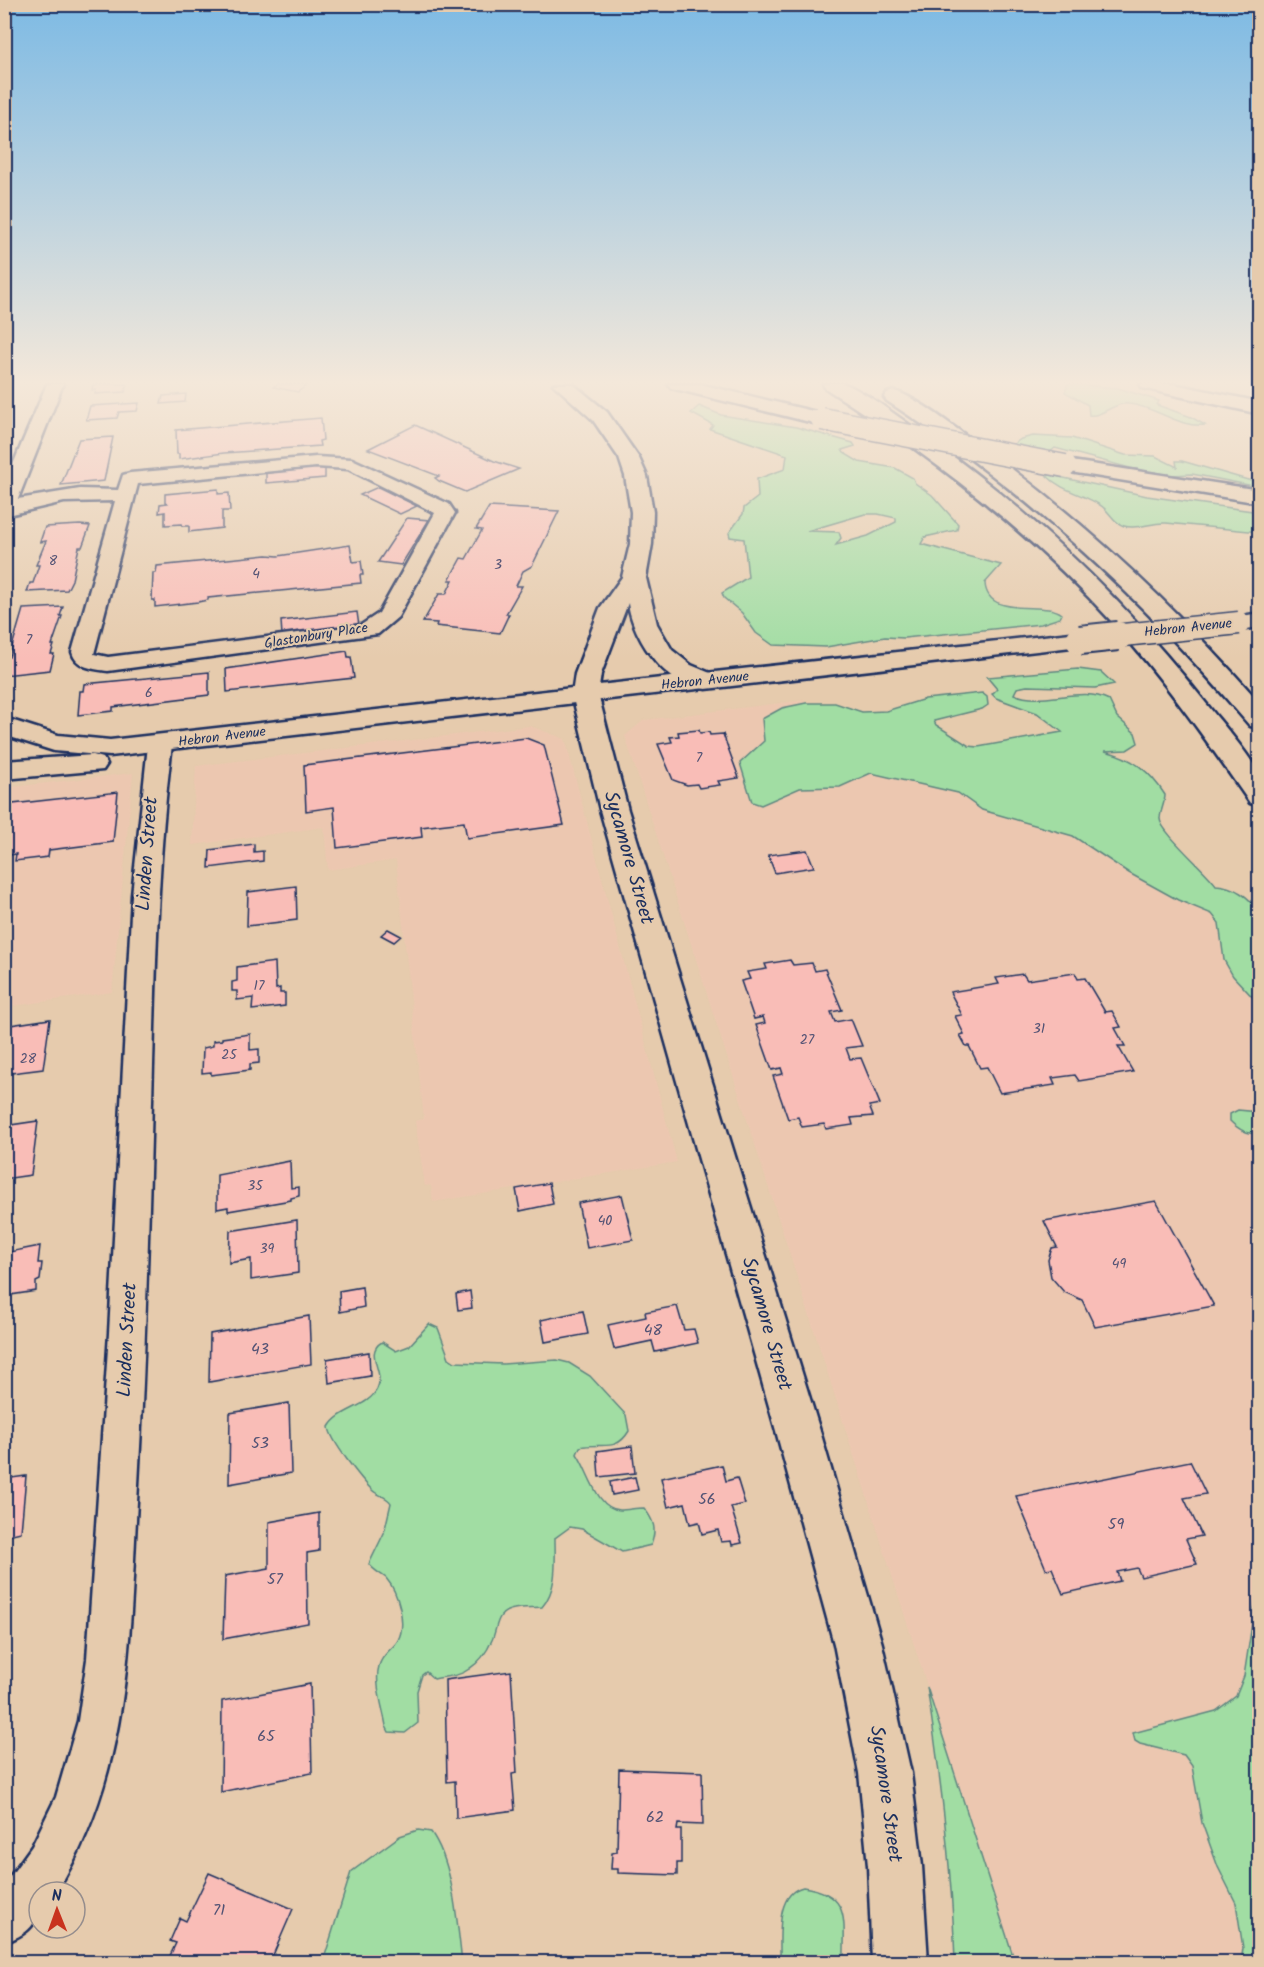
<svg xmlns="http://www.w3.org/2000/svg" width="1264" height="1967" viewBox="0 0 1264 1967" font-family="Kalam,sans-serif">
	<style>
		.built { fill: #ecc7b0 }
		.green { fill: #a1dda3; stroke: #5e8680; stroke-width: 1.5; fill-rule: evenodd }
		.building { fill: #f9bdb7; stroke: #1b2f5e; stroke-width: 1.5 }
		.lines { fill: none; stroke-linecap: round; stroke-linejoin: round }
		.minor-casing { stroke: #1b2f5e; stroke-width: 5 }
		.tertiary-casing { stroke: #1b2f5e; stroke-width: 5 }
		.secondary-casing { stroke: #1b2f5e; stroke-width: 5 }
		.primary-casing { stroke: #1b2f5e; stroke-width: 5 }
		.motorway-casing { stroke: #1b2f5e; stroke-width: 5 }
		.minor { fill: #e6cbad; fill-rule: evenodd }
		.tertiary { fill: #e6cbad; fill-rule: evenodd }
		.secondary { fill: #e6cbad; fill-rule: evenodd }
		.primary { fill: #e6cbad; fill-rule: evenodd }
		.motorway { fill: #e6cbad; fill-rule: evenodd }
		.primary-bridge-far1-casing { stroke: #1b2f5e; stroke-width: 25; stroke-linecap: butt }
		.primary-bridge-casing { stroke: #1b2f5e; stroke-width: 32; stroke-linecap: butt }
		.motorway-bridge-casing { stroke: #1b2f5e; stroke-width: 25; stroke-linecap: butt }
		.primary-bridge-far1 { stroke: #e6cbad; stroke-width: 22 }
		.primary-bridge { stroke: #e6cbad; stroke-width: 28 }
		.motorway-bridge { stroke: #e6cbad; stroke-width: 22 }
		.labels { text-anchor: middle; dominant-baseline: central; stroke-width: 4.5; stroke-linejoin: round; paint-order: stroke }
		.number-label { font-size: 14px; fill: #525274 }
		.far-street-label { font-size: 14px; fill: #1b2f5e; stroke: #e6cbad }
		.near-number-label { font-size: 16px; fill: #525274 }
		.near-street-label { font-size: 20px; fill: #1b2f5e; stroke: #e6cbad }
	</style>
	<rect width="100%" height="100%" fill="#e6cbad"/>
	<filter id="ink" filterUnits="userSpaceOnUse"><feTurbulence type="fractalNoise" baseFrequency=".0167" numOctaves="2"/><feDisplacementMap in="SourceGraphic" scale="12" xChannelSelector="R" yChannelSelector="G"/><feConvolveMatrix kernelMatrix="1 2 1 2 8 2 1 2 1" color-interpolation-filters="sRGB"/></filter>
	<g filter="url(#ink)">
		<!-- built -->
		<g class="built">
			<polygon points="805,700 806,703 782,708 761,725 765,733 764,741 741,763 775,801 787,792 800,788 840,787 871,773 958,793 983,810 1073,836 1129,873 1178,900 1212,914 1219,922 1224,960 1233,976 1259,1004 1259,1112 1238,1110 1237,1128 1250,1134 1259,1134 1259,1578 1244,1676 1236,1696 1216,1711 1133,1733 1140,1744 1184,1755 1192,1766 1202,1823 1218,1867 1236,1903 1243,1948 1241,1962 1015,1962 625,736 644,720"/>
			<polygon points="530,726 565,739 677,1162 433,1202 431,1185 425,1186 415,1121 424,1119 396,860 328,870 324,827 192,845 196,766"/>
			<polygon points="133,773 112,992 5,1007 4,788"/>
		</g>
		<!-- green -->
		<g class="green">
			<path d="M1068,384L1118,388L1159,401L1157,405L1191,417L1205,425C1178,428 1155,406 1129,404C1113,402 1103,417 1089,415L1088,405L1065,392Z"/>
			<path d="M699,406L721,415L796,427L853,443L855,446L842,450L844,453L859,462L895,468L913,478L915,483L932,495L958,524L957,530L925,537L921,544L1001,565L985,583C987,620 1044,600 1062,614L1060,618L1041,624L904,638L885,637L826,647L773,645L756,633L742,613L724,598L722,593L748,577L744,539L730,537L729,533L743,514L744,508L758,497L757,479L785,469L787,455L710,429L713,425L691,413ZM865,514H878L896,518V522L868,536L836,545L841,538L839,532L807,531Z"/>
			<polygon points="1033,436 1072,438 1125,455 1155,456 1177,467 1176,461 1182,461 1248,480 1259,480 1259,487 1192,474 1171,475 1130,468 1055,448 1050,452 1012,445 1021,439"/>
			<path d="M1050,475L1147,496L1259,512V532L1166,523C1151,522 1139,530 1124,526C1113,523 1110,511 1100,505C1083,494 1062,491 1047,476Z"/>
			<path d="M1078,669L1101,672L1114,684L1095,688L1027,686L1017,688L1014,694C1043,707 1080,685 1109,700L1117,717L1135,733L1138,743L1127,750L1105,751C1133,758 1150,771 1165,795C1165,803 1160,811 1160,819C1160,831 1205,870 1216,885C1234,886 1250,897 1259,912V1004L1233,976L1224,960L1219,923L1212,914L1178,900L1129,873L1073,836L982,810L958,793L871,773L840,787L800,788L761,805L752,802L740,763L764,741L762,719L782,708L806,703H835L862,712L886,711L925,699L982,693L987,697L988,705L982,709L934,721L936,725L969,746L978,747L1062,732L1037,713L996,698L992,694L997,689L987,677Z"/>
			<path d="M1238,1110L1259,1112V1134C1247,1134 1239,1130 1230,1121V1114Z"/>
			<path d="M429,1324L438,1328L449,1358L455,1362L503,1364L557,1360L569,1363L590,1376L626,1415L629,1431C616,1453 602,1442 580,1447L577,1454C589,1471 596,1509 620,1510C628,1510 635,1508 644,1508C654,1521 657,1529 651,1545L622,1552L582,1529L570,1527L555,1538C555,1561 558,1589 542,1607C533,1608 523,1607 514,1609C495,1612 498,1627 492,1640C487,1652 480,1662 469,1669C459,1677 446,1676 434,1679L426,1672L422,1675L417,1691L418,1723L405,1733L389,1732L386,1726C383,1708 374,1683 379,1666C382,1654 393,1649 398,1640C407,1624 398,1592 386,1578C380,1573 374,1571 369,1564L384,1533L391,1503C387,1496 378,1496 372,1490C361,1479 330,1440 329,1427C340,1408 368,1408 377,1389C386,1372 363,1353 382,1342L396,1351L409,1346Z"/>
			<polygon points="1259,1578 1260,1962 1241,1962 1243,1948 1236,1903 1218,1867 1202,1823 1192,1766 1184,1755 1140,1744 1135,1741 1133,1733 1216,1711 1236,1696 1244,1676"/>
			<path d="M927,1687L1015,1962H955C952,1870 941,1779 927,1687Z"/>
			<path d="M418,1830L431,1832C454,1864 457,1924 462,1962H323L351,1872L400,1836Z"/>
			<path d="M803,1887C853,1894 843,1922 844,1962H780C781,1939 774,1894 803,1887Z"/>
		</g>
		<!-- building -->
		<g class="building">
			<polygon points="99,384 127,384 125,392 95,394 96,390 92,390 93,385"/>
			<polygon points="278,384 308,384 298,392 273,387"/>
			<polygon points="186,394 185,402 161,404 163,396"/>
			<polygon points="139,403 137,411 119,412 117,418 86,420 90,406"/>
			<polygon points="321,418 323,440 319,441 320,446 224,453 179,459 179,454 177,454 176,430"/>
			<polygon points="415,425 494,461 519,469 465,492 439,481 435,478 439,476 368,449"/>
			<polygon points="113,437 104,481 61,485 79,439"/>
			<polygon points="325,467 325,478 266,483 266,473"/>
			<polygon points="378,487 417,506 400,514 360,495"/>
			<polygon points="218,489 218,494 229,493 230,511 222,511 222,528 189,532 189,526 182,526 182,524 165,525 165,512 159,513 160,504 167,503 165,502 165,494"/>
			<polygon points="489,507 559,511 532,566 523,571 516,586 522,586 506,614 509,614 500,633 436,626 437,623 423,622 439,594 446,594 453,580 449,580 461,558 466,559 482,530 476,529"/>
			<polygon points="407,518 429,520 401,565 378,562"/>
			<polygon points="80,525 90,526 82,547 79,547 72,580 67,590 27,592 30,583 33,583 39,565 36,565 46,541 40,542 45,527"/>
			<polygon points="350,545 353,562 361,561 363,575 360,575 361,583 208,598 208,600 198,602 155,607 155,600 152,600 153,573 156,573 157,566 267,555 278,556"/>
			<polygon points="63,607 60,616 62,616 52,645 54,645 51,654 54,654 50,670 4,675 4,658 9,657 23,609"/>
			<polygon points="357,612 359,626 282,635 281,621"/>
			<polygon points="347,651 348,657 351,657 354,678 227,692 226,669"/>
			<polygon points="209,672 209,695 113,707 113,711 78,715 80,691 83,691 84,684"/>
			<polygon points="699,730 700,733 709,732 710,735 723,734 739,778 718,781 720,785 699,788 697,784 687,785 673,780 658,744 672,742 670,737 679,736 678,732"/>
			<polygon points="526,738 544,745 564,825 467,838 464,822 421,827 422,837 337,848 334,807 306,811 304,765"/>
			<polygon points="118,792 113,842 49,850 48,857 15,861 16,854 4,856 4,805"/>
			<polygon points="254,844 254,852 263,851 263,861 209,868 210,850"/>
			<polygon points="807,850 814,867 775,873 768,855"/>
			<polygon points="296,886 297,920 247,926 248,892"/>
			<polygon points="388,929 401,936 394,942 381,935"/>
			<polygon points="790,960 793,965 812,963 815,971 825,969 842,1010 831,1012 835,1022 851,1019 862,1046 846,1048 850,1059 861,1058 880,1104 869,1106 873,1116 851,1118 853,1125 826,1129 824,1124 802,1127 798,1117 788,1119 773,1076 783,1074 781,1068 772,1070 756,1025 765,1023 763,1017 754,1019 741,981 750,979 747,972 767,969 765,964"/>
			<polygon points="275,962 276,989 280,988 280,993 285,993 285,1006 252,1010 253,998 237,1000 237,991 232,991 232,982 237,981 237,967"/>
			<polygon points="1075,973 1078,979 1085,978 1105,1012 1112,1011 1121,1027 1115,1028 1125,1046 1118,1046 1133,1072 1079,1081 1075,1075 1052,1078 1055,1085 1000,1093 987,1067 980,1068 969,1046 966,1046 960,1035 964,1034 955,1016 962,1015 950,992 999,984 996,978 1023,974 1027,980"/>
			<polygon points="50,1019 43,1069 4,1074 4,1026"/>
			<polygon points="250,1034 250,1050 259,1049 259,1063 250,1064 250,1070 211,1075 211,1072 202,1073 203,1048 213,1046 213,1041 222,1040 222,1038"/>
			<polygon points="38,1121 31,1175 4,1179 4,1126"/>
			<polygon points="290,1161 291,1188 299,1187 299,1196 291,1198 291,1200 228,1211 228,1207 217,1209 217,1175"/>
			<polygon points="549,1183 553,1204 520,1211 516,1189"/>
			<polygon points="622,1195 633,1240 587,1248 578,1203"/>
			<polygon points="1156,1201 1214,1306 1095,1327 1082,1300 1064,1292 1051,1277 1048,1260 1052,1248 1057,1247 1044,1221"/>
			<polygon points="297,1220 298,1273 251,1280 251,1259 229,1263 230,1231"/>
			<polygon points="40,1246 38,1263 42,1263 40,1280 36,1282 36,1291 4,1296 4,1253"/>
			<polygon points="362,1287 364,1307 340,1312 339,1291"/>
			<polygon points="470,1291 472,1308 458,1310 456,1294"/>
			<polygon points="677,1306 684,1330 694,1329 698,1343 655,1352 652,1341 614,1349 608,1325 646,1317 645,1312"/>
			<polygon points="583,1311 588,1334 545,1342 541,1320"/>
			<polygon points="309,1316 311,1364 209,1382 210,1334"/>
			<polygon points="369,1352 370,1376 329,1383 327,1359"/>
			<polygon points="289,1403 291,1473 229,1484 230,1413"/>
			<polygon points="632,1446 635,1473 599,1477 597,1451"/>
			<polygon points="1190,1461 1206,1494 1184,1498 1202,1536 1186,1539 1197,1564 1141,1577 1137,1568 1117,1572 1120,1581 1063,1594 1052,1568 1046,1569 1016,1496"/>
			<polygon points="722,1465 726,1481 737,1478 745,1504 731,1507 742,1543 732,1545 731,1541 721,1542 718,1530 702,1534 699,1522 690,1524 685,1503 668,1507 661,1478"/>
			<polygon points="12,1471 12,1478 26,1476 21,1532 4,1536 4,1472"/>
			<polygon points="635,1477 638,1490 612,1495 610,1482"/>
			<polygon points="319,1513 319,1551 307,1553 308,1623 223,1639 225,1576 269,1568 269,1522"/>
			<polygon points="511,1671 517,1773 512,1774 515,1810 456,1818 455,1781 447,1782 445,1680"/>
			<polygon points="310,1684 312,1773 221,1792 222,1701"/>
			<polygon points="619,1769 702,1772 703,1825 678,1824 677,1830 681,1830 681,1863 677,1863 677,1875 618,1873 618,1869 611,1869 612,1853 617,1852"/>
			<polygon points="209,1873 293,1909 270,1962 167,1962 176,1943 170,1941 180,1918 186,1921"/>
		</g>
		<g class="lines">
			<!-- minor casing -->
			<g class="minor-casing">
				<g id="minor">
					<path d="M47,384H63L18,499L80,489L118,490L123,475L130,473L316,457L352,459L449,504L455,513L398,617L378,634L108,671C94,669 76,668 72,652L115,501L64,502L4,516V486ZM316,467L348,469L435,513L379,613L361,625L108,657L94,654L138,484Z"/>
					<path d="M160,738L168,740L172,745C158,851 156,958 153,1065C149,1205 146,1346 138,1485C129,1626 134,1768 56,1892H39C39,1922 34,1931 4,1943V1885L32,1846L56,1797L78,1721L87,1659L109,1333L132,895L148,745L152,740Z"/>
				</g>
			</g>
			<!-- tertiary casing -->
			<g class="tertiary-casing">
				<polygon id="tertiary" points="585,686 594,688 598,694 628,810 820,1431 882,1644 911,1773 922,1866 928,1962 872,1962 868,1866 859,1773 834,1644 776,1431 600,810 572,694 576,688"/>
			</g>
			<!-- secondary casing -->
			<g class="secondary-casing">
				<g id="secondary">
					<polygon points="706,673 715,675 719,681 715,687 110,756 54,751 4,735 4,721 11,720 58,735 110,740"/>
					<polygon points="93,755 103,758 107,764 103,770 4,779 4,761"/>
				</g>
			</g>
			<!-- primary casing -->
			<g class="primary-casing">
				<g id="primary">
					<polygon points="1260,613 1260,627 1239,630 1230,628 1227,623 1230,618"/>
					<polygon points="1080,632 1089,635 1093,640 1089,645 706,689 697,687 693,681 697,675 706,673"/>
				</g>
			</g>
			<!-- motorway casing -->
			<g class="motorway-casing">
				<g id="motorway">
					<path d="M553,384H573L607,412L639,458L647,476L653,512L652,544L646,578L657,624L672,650L691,665L715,675L719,681L715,687C671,697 633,640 628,603L601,674L598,694L594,700L585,702L576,700L572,694L575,674L600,608L622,577L630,544L631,512L625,476L619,458L593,420Z"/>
					<polygon points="668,384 700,384 829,415 832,419 829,423 822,425 671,388"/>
					<path d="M823,384C829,384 839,382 845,384C865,391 907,423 925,436C1036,514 1130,606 1213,712C1226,728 1251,757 1259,774C1262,782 1260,797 1260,806L1250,803C1207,741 1164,679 1113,623C1028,530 930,455 825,388Z"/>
					<polygon points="1140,384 1174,384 1260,402 1260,414 1142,388"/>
					<path d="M894,391C916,397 948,423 967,436C1076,513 1172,603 1260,703V728L1250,726C1142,598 1028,492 887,401L884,397L887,393Z"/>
					<polygon points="1065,460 1260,490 1260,503 1058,470 1055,466 1058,462"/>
				</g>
			</g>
			<!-- minor -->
			<use href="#minor" class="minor"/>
			<!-- tertiary -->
			<use href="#tertiary" class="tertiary"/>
			<!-- secondary -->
			<use href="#secondary" class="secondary"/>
			<!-- primary -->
			<use href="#primary" class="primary"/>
			<!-- motorway -->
			<use href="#motorway" class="motorway"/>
			<!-- primary-bridge-far1 casing -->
			<g class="primary-bridge-far1-casing">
				<polyline id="primary-bridge-far1" points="1104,637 1239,623"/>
			</g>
			<!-- primary-bridge casing -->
			<g class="primary-bridge-casing">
				<polyline id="primary-bridge" points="1080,640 1118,636"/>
			</g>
			<!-- motorway-bridge casing -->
			<g class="motorway-bridge-casing">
				<polyline id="motorway-bridge" points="822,419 1065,466"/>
			</g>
			<!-- primary-bridge-far1 -->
			<use href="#primary-bridge-far1" class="primary-bridge-far1"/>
			<!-- primary-bridge -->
			<use href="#primary-bridge" class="primary-bridge"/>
			<!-- motorway-bridge -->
			<use href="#motorway-bridge" class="motorway-bridge"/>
		</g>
	</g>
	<!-- sky -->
	<linearGradient id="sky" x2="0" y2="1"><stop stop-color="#7dbae4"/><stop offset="0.58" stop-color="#f4e8da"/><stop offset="1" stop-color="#f4e8da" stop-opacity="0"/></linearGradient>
	<rect width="1264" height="659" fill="url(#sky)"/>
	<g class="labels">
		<!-- number labels -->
		<g class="number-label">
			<text x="53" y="561">8</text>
			<text x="498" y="565">3</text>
			<text x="256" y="574">4</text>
			<text x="29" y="640">7</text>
			<text x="149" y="693">6</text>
			<text x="699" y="758">7</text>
			<text x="259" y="986">17</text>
			<text x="1039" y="1029">31</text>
			<text x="807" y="1040">27</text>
			<text x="229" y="1055">25</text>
			<text x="28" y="1059">28</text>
			<text x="255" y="1186">35</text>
			<text x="605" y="1221">40</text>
			<text x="267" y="1249">39</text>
			<text x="1119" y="1264">49</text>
		</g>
		<!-- far-street labels -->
		<g class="far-street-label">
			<text transform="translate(1188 628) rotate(-6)">Hebron Avenue</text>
			<text transform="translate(316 636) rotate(-9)">Glastonbury Place</text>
			<text transform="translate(705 681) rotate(-6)">Hebron Avenue</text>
			<text transform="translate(222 737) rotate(-7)">Hebron Avenue</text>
		</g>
		<!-- near-number labels -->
		<g class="near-number-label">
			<text x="653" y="1330">48</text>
			<text x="260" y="1349">43</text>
			<text x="260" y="1443">53</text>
			<text x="707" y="1499">56</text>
			<text x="1116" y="1524">59</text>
			<text x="275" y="1579">57</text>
			<text x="266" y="1736">65</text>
			<text x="655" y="1817">62</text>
			<text x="219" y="1910">71</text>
		</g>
		<!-- near-street labels -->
		<g class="near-street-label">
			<text transform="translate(148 854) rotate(-86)">Linden Street</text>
			<text transform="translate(628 858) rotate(74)">Sycamore Street</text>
			<text transform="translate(766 1324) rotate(74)">Sycamore Street</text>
			<text transform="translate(128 1340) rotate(-87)">Linden Street</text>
			<text transform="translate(885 1794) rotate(82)">Sycamore Street</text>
		</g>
	</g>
	<!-- margin -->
	<rect width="1264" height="1967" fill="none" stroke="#e6cbad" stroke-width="24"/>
	<rect x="12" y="12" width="1240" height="1943" fill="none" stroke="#1b2f5e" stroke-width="2" filter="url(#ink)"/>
	<!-- north arrow -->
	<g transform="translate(57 1910) rotate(359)"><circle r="28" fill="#e6cbad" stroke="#958d8d" stroke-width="1.5"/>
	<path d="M0-4.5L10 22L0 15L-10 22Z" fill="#c8321e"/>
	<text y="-9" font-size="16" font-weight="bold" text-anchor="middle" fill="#1b2f5e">N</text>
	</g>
</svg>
